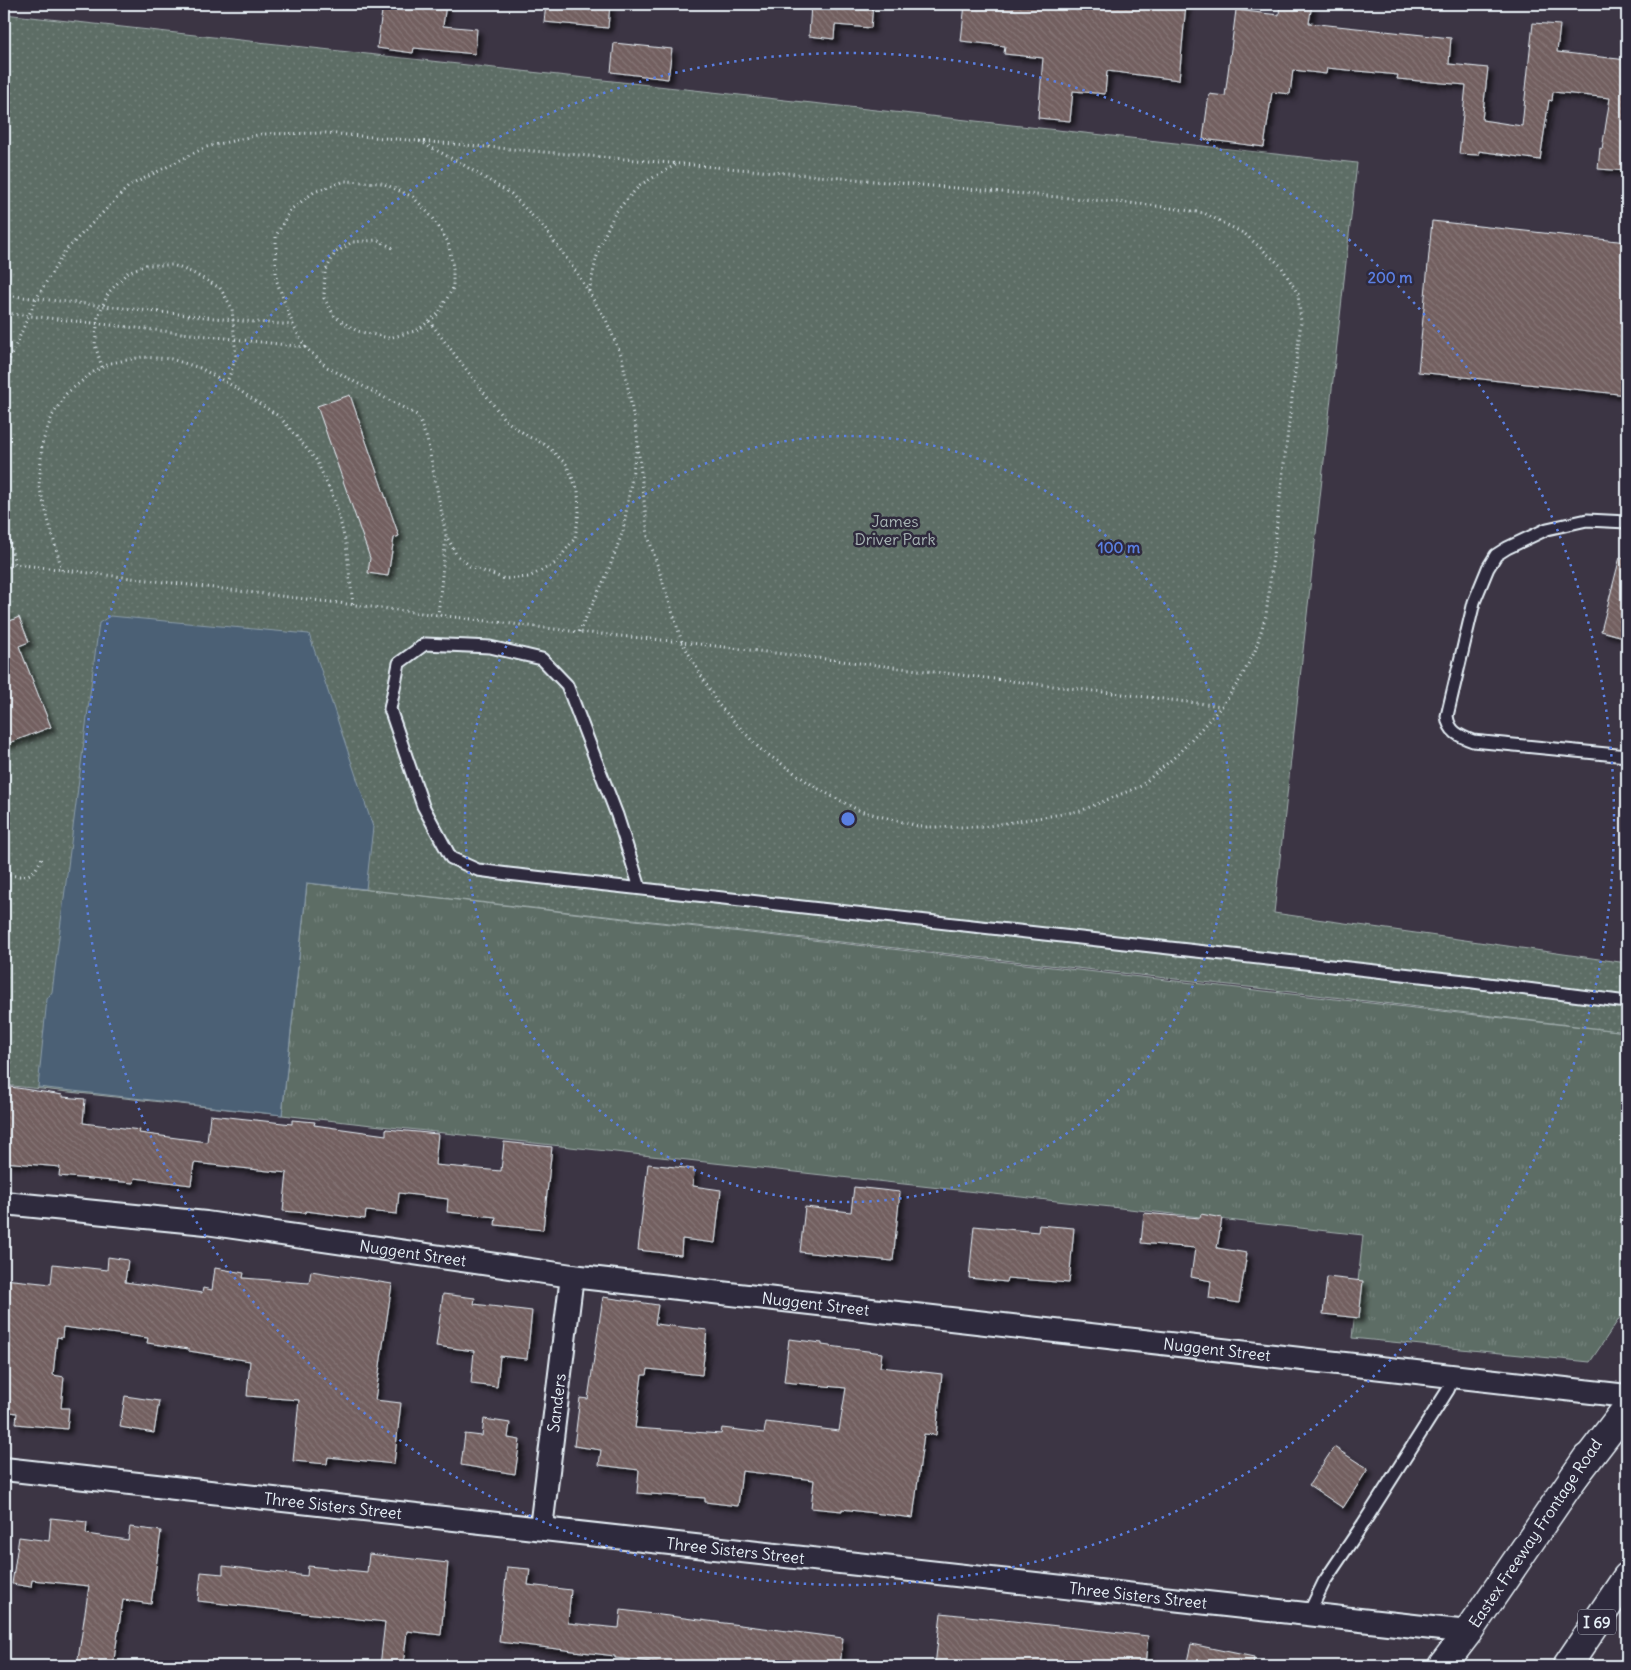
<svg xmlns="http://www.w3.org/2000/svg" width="1631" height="1670" viewBox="0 0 1631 1670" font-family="Delius,sans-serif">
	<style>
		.grass { fill: url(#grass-tufts); stroke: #a2afae }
		.park { fill: url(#park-dots); stroke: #a2afae }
		.water { fill: #4b6175; stroke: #8a9ba9 }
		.building { fill: url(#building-back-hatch); stroke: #e8f1f8; filter: url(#shadow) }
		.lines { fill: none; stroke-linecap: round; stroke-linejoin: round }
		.service-casing { stroke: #e8f1f8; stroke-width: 15 }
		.minor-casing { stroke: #e8f1f8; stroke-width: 26 }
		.secondary-casing { stroke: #e8f1f8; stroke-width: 31 }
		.motorway-casing { stroke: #e8f1f8; stroke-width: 31 }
		.path { stroke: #e8f1f8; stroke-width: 3; stroke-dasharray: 1 4; stroke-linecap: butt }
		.service { stroke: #2f2a3d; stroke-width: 11 }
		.minor { stroke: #2f2a3d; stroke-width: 22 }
		.secondary { stroke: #2f2a3d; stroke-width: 28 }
		.motorway { stroke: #2f2a3d; stroke-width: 28 }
		.ring { fill: none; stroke: #5a7fe2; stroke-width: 2.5; stroke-dasharray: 2.5 5 }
		.labels { text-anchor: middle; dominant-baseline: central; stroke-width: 5; stroke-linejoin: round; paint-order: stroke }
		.shield { fill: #2f2a3d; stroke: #b0b5c0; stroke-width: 1 }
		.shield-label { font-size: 15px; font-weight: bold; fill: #e8f1f8 }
		.park-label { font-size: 16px; fill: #a9b6b6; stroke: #2f2a3d }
		.street-label { font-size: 16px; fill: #e8f1f8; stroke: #2f2a3d }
		.centre { fill: #5a7fe2; stroke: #2f2a3d; stroke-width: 2.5 }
		.ring-label { font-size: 15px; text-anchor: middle; font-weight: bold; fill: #5a7fe2; stroke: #2f2a3d; stroke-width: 5; stroke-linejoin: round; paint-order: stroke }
	</style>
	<defs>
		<pattern id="grass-tufts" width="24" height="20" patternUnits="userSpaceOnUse" patternTransform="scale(1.25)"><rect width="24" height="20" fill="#5d6d65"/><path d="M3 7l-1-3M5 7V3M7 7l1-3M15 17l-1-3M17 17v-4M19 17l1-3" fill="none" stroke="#74827c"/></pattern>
		<pattern id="park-dots" width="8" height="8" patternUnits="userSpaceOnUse" patternTransform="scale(1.25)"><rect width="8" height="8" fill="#5d6d65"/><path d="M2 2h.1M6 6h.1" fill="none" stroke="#74827c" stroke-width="1.8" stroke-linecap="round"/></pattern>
		<pattern id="building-back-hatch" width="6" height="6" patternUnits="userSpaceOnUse" patternTransform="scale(1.25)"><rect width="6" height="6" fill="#725f5f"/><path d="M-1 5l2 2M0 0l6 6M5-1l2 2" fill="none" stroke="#867677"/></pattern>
		<filter id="shadow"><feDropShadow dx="4.5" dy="4.5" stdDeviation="2.5" flood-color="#0009"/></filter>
	</defs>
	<rect width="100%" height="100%" fill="#3c3544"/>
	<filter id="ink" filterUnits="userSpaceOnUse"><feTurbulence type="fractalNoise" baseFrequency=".02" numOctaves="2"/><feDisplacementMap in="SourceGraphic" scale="10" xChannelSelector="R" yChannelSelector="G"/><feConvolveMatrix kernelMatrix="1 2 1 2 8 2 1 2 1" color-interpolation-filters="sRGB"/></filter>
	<g filter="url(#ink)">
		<!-- grass -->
		<polygon class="grass" points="307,883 1627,1032 1627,1307 1590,1362 1352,1338 1363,1235 282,1115"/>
		<!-- park -->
		<polygon class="park" points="4,14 1357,163 1274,913 1627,963 1627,1032 1266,989 307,883 282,1115 4,1085"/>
		<!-- water -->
		<polygon class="water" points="110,616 309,634 373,827 366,889 307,883 282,1115 38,1087 47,999 52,992 99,623"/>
		<!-- building -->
		<g class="building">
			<polygon points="383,4 446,4 443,26 477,29 475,54 414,48 413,53 377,48"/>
			<polygon points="546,4 610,4 608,28 544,22"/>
			<polygon points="811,4 873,4 871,28 835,25 834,39 809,36"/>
			<polygon points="965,4 1186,4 1179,80 1107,71 1105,94 1073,91 1070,121 1038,118 1043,58 1004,54 1005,46 961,41"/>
			<polygon points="1280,4 1312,4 1309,23 1451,38 1449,64 1488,68 1482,120 1522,126 1533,23 1560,25 1557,52 1627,60 1627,171 1598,169 1600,148 1602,149 1610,98 1553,92 1552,101 1549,100 1540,160 1479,151 1479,155 1459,154 1466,85 1397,79 1398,75 1327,68 1326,74 1293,70 1290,94 1272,92 1264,147 1203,139 1209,94 1225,96 1236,10 1279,15"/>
			<polygon points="614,43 672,49 668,79 611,72"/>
			<polygon points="1432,221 1627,242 1627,395 1418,372"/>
			<polygon points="350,395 399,536 394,538 388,576 368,573 370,558 317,406"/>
			<polygon points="1620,557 1627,558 1627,638 1601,631"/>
			<polygon points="4,609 5,609 10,621 19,617 29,642 19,646 51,727 4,745"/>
			<polygon points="4,1086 63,1095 63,1097 85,1099 83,1123 140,1130 139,1133 207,1142 210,1115 292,1124 292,1120 315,1122 314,1125 386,1135 386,1129 438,1134 435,1165 501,1171 504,1142 552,1147 543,1230 495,1225 496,1217 447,1212 448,1199 399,1193 397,1214 366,1211 365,1219 306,1211 305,1213 283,1211 287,1173 194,1163 191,1185 135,1178 134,1183 59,1176 60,1167 4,1162"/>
			<polygon points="648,1164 694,1169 693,1186 721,1190 715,1243 682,1239 681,1255 638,1250"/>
			<polygon points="854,1187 900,1192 893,1261 800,1252 805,1207 851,1212"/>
			<polygon points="1144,1213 1200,1218 1201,1214 1222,1218 1217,1248 1247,1253 1239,1303 1209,1298 1211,1281 1191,1277 1195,1248 1141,1243"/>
			<polygon points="1039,1225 1074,1228 1069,1283 1007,1278 1006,1282 969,1278 974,1226 1038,1232"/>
			<polygon points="108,1257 128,1260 125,1282 202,1293 203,1288 212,1290 215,1268 244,1273 243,1278 309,1283 311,1271 392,1284 375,1400 401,1403 394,1464 328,1457 327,1464 293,1461 299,1400 247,1396 250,1361 189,1351 189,1349 147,1343 148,1338 63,1327 62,1338 57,1337 53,1375 64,1377 61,1408 69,1408 67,1429 16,1424 17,1413 4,1411 4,1279 51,1284 53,1264 107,1270"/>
			<polygon points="1327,1277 1363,1281 1359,1318 1323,1314"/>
			<polygon points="443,1294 475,1298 474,1304 532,1311 527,1359 500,1356 497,1387 471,1384 474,1351 436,1346"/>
			<polygon points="603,1297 658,1305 655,1324 707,1330 702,1375 648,1369 647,1375 642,1375 635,1428 721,1434 722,1428 764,1433 766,1422 839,1431 846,1388 784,1382 789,1339 822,1343 822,1345 882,1353 880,1367 942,1374 936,1435 924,1434 913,1518 842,1509 842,1511 811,1508 814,1480 742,1471 738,1506 705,1502 705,1498 637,1493 639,1470 599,1465 601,1450 574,1446 580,1398 588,1399"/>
			<polygon points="125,1396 159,1401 154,1433 120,1427"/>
			<polygon points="484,1419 510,1423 508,1438 520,1440 515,1474 461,1465 465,1434 482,1436"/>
			<polygon points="1334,1447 1368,1469 1343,1508 1309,1485"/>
			<polygon points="51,1518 87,1522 86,1534 128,1540 130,1527 161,1531 151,1604 123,1600 113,1666 77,1666 89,1586 32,1580 31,1587 12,1584 19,1537 49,1541"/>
			<polygon points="369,1554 448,1563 441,1635 407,1631 403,1666 380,1666 385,1622 198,1601 201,1572 223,1574 223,1566 307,1576 308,1566 367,1572"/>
			<polygon points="507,1567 530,1569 528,1585 571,1590 568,1623 619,1628 621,1610 843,1638 840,1666 686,1666 615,1658 615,1656 499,1642"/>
			<polygon points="941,1613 1148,1636 1145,1666 935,1666"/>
			<polygon points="1191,1644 1254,1657 1253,1666 1186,1666"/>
		</g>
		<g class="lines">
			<!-- service casing -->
			<g class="service-casing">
				<g id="service">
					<path d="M1627,522L1587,520L1547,529L1507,548L1496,555L1488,568L1474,602L1447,716C1449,732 1459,736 1473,741L1627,756"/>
					<polyline points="640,888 617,815 567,685 542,659 490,647 425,644 399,663 390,709 423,806 451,858 478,870 508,874 1465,981 1627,1002"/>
					<polyline points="1309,1613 1324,1582 1363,1524 1448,1390 1454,1376"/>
				</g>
			</g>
			<!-- minor casing -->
			<g class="minor-casing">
				<g id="minor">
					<path id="s1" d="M4,1203L206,1223L572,1276L1627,1396"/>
					<path id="s2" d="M4,1469L1468,1632"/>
					<path id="s3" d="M541,1528L572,1276"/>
				</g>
			</g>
			<!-- secondary casing -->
			<g class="secondary-casing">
				<polyline id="secondary" points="1442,1666 1468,1632 1587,1458"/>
			</g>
			<!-- motorway casing -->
			<g class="motorway-casing">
				<g id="motorway">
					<polyline points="1574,1477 1627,1408"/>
					<polyline points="1567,1666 1627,1577"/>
				</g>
			</g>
			<!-- path -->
			<g class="path">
				<polyline points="419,141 1150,205 1204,213 1245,234 1281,266 1298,294 1301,322 1266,615 1255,651 1241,678 1222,706 1178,754 1141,786 1080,811 982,827 922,827 860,811 815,787 760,749 717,703 682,642 579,632"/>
				<polyline points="589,291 599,247 615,213 640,185 677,164"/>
				<polyline points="4,295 233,320 293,325 305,347 4,313"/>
				<polyline points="293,325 276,279 276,236 290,210 314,192 345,181 382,183 413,197 433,218 448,242 453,267 453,288 438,314 418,330 389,338 357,331 335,317 324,298 325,272 335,253 352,242 378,240 395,249"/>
				<polyline points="305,347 327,367 417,415 427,439 446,535 456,554 470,566 505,579 529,577 556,563 575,538 579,512 578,490 566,464 546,445 529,437 505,420 429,321"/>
				<polyline points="102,367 95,345 98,316 109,292 128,272 146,265 173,265 193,273 220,288 232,308 236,357 227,383"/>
				<polyline points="4,378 4,372 36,299 65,251 129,186 206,147 262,134 326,133 419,141 462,164 511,194 545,229 577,273 606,320 622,357 638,440 623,531 607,574 579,632 15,564 4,520"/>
				<polyline points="638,446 648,536 682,642 1222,706"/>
				<polyline points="4,562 13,564"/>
				<polyline points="4,569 15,564"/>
				<polyline points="62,570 39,486 42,444 52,416 66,394 93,372 111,363 142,357 171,359 200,368 231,385 280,417 316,460 335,501 346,544 353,605"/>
				<polyline points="438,616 446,536"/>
				<path d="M4,875C26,876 31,880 42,858"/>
			</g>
			<!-- service -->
			<use href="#service" class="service"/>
			<!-- minor -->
			<use href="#minor" class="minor"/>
			<!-- secondary -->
			<use href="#secondary" class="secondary"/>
			<!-- motorway -->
			<use href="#motorway" class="motorway"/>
		</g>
	</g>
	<!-- distance rings -->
	<g class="ring">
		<circle cx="848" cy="819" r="383"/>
		<circle cx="848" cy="819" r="766"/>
	</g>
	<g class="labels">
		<!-- shield labels -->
		<rect class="shield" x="1578" y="1609.5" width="38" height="25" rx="4"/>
		<g class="shield-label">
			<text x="1597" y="1622">I 69</text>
		</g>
		<!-- park labels -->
		<g class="park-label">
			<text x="895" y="521">James<tspan x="895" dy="18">Driver Park</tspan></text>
		</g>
		<!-- street labels -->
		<g class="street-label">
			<text stroke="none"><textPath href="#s1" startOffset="412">Nuggent Street</textPath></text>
			<text stroke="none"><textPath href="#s1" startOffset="818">Nuggent Street</textPath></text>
			<text stroke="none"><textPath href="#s1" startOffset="1222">Nuggent Street</textPath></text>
			<text stroke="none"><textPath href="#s3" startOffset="126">Sanders</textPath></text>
			<text stroke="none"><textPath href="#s2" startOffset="331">Three Sisters Street</textPath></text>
			<text transform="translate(1535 1533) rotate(-56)">Eastex Freeway Frontage Road</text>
			<text stroke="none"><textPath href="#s2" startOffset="736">Three Sisters Street</textPath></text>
			<text stroke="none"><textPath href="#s2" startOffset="1141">Three Sisters Street</textPath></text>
		</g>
	</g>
	<circle cx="848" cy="819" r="8" class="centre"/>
	<g class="ring-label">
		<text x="1390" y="283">200 m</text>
		<text x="1119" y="553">100 m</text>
	</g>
	<!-- margin -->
	<rect width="1631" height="1670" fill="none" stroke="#2f2a3d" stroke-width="20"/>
	<rect x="10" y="10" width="1611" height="1650" fill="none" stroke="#e8f1f8" stroke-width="2" filter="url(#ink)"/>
</svg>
